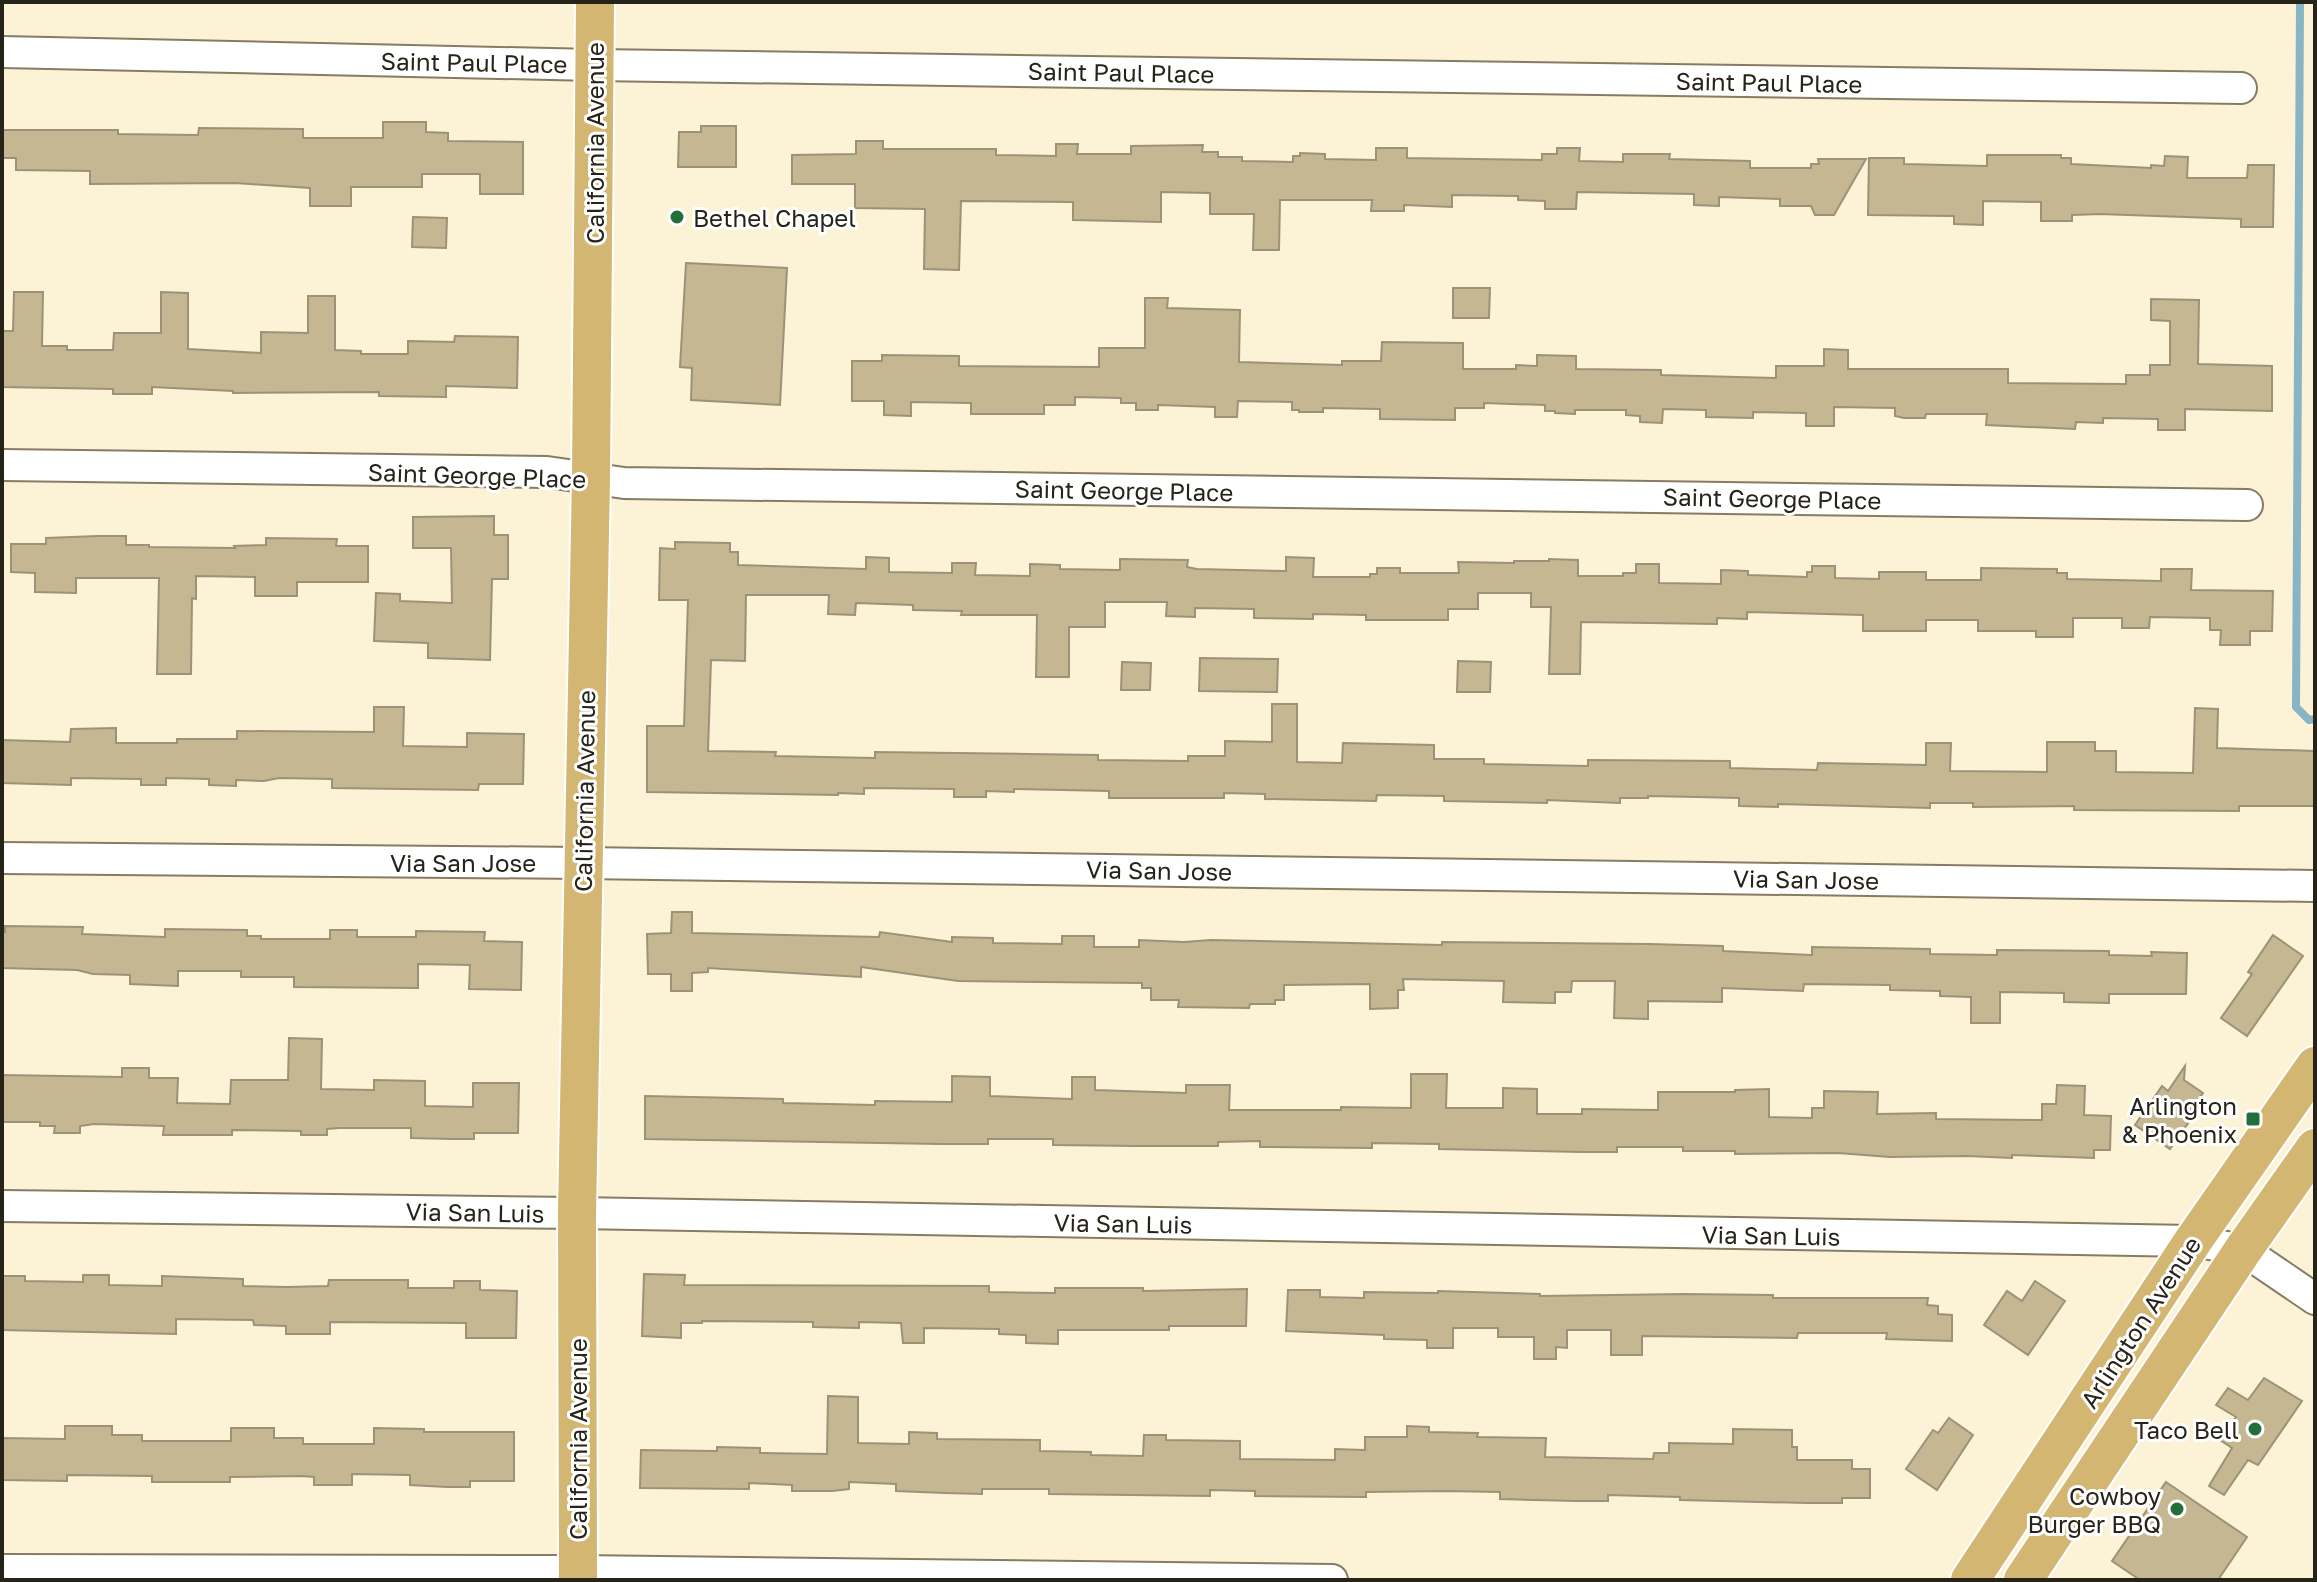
<svg xmlns="http://www.w3.org/2000/svg" width="2317" height="1582" viewBox="0 0 2317 1582" font-family="'Golos Text',sans-serif">
	<style>
		.lines { fill: none; stroke-linecap: round; stroke-linejoin: round }
		.stream { stroke: #88b5c4; stroke-width: 8 }
		.building { fill: #c4b791; stroke: #9b9278; stroke-width: 2 }
		.minor-casing { stroke: #857c63; stroke-width: 34 }
		.major-casing { stroke: #fff; stroke-width: 42 }
		.minor { stroke: #fff; stroke-width: 30 }
		.major { stroke: #d2b671; stroke-width: 38 }
		.poi-dot { fill: #246e3c; stroke: #fff; stroke-width: 3 }
		.labels { text-anchor: middle; dominant-baseline: central; stroke-width: 6; stroke-linejoin: round; paint-order: stroke }
		.street-label { font-size: 24px; fill: #262318; stroke: #fff }
		.poi-label { font-size: 24px; fill: #262318; stroke: #fff; text-anchor: end }
	</style>
	<rect width="100%" height="100%" fill="#fcf2d6"/>
	<g class="lines">
		<!-- stream -->
		<polyline class="stream" points="2300,2 2296,707 2309,720 2315,719"/>
	</g>
	<!-- building -->
	<g class="building">
		<polygon points="383,122 426,122 426,132 448,133 448,141 523,142 523,194 480,194 480,174 422,174 422,187 351,187 351,206 310,206 310,188 235,183 90,184 90,171 16,170 16,158 2,158 2,130 118,130 118,134 198,135 199,128 303,129 303,138 383,138"/>
		<polygon points="701,126 736,126 736,167 678,167 679,132 701,132"/>
		<polygon points="856,141 883,141 883,149 996,149 996,155 1056,156 1056,144 1078,144 1077,154 1131,154 1131,146 1203,145 1202,152 1218,152 1218,157 1242,157 1242,161 1293,162 1293,156 1300,156 1300,153 1325,154 1325,159 1376,160 1376,148 1407,148 1407,158 1542,160 1542,154 1557,154 1557,148 1580,148 1579,161 1623,162 1623,154 1670,154 1669,159 1750,161 1750,168 1811,168 1811,164 1819,164 1818,159 1866,159 1834,215 1815,215 1811,206 1780,206 1780,199 1719,197 1719,206 1694,205 1694,194 1577,192 1576,209 1545,209 1545,201 1518,200 1518,196 1452,195 1452,207 1404,205 1404,211 1371,211 1372,200 1280,200 1279,250 1253,250 1254,214 1210,214 1210,193 1161,192 1161,222 1073,220 1073,202 961,201 959,270 924,269 925,209 855,208 855,184 792,184 792,155 856,154"/>
		<polygon points="1987,155 2061,155 2061,158 2071,158 2071,164 2151,168 2151,165 2164,166 2165,156 2188,157 2187,178 2247,178 2248,165 2274,165 2273,227 2241,227 2241,219 2100,214 2072,215 2072,221 2041,221 2041,202 1983,201 1983,225 1954,224 1954,216 1868,215 1869,158 1904,158 1904,164 1987,166"/>
		<polygon points="413,217 447,218 446,248 412,247"/>
		<polygon points="686,263 787,268 780,405 691,400 692,368 680,367"/>
		<polygon points="1453,288 1490,288 1489,318 1453,318"/>
		<polygon points="14,292 43,292 42,346 67,346 67,350 113,350 114,333 161,333 161,292 188,293 188,349 261,353 261,332 308,333 308,296 335,296 335,350 361,351 361,354 408,354 408,341 454,342 455,336 518,337 517,388 446,386 446,397 379,396 379,392 233,393 233,391 152,387 152,394 113,394 113,389 2,387 2,331 13,331"/>
		<polygon points="1145,298 1168,298 1167,308 1240,310 1239,362 1342,365 1342,361 1381,361 1382,342 1463,343 1463,369 1516,369 1516,365 1537,366 1537,355 1576,356 1576,369 1661,370 1661,375 1776,378 1776,366 1824,366 1824,349 1848,350 1848,369 2008,369 2008,383 2126,384 2126,375 2150,375 2150,365 2170,365 2170,321 2151,320 2151,299 2199,300 2198,364 2272,366 2272,411 2185,409 2185,430 2158,430 2158,419 2103,418 2103,423 2076,422 2075,429 1986,425 1987,414 1926,414 1925,418 1904,418 1895,416 1895,408 1834,407 1834,426 1806,426 1806,413 1753,412 1753,418 1706,417 1706,410 1663,409 1662,423 1640,422 1640,416 1626,415 1626,410 1575,410 1575,414 1555,413 1555,411 1545,411 1545,405 1484,403 1484,408 1455,408 1455,420 1380,419 1380,409 1323,408 1323,412 1299,412 1299,410 1292,410 1292,402 1238,401 1237,417 1215,417 1215,407 1158,405 1158,410 1136,410 1136,403 1121,403 1121,398 1075,397 1075,405 1044,405 1044,414 971,414 971,403 911,402 911,416 884,415 884,401 852,401 852,361 882,361 882,355 959,356 959,366 1099,367 1099,348 1145,348"/>
		<polygon points="494,516 494,535 508,535 508,579 492,579 490,660 428,658 428,643 374,641 376,593 400,594 400,601 452,603 451,548 413,548 413,517"/>
		<polygon points="98,536 126,536 126,545 149,545 149,547 235,548 234,546 266,545 266,538 337,539 336,546 368,546 368,582 297,582 297,596 255,596 255,577 196,576 196,599 192,598 191,674 157,674 159,578 76,578 76,593 35,592 35,573 11,572 11,544 46,544 46,538"/>
		<polygon points="675,542 730,543 730,552 738,552 738,565 866,569 866,557 889,558 889,572 952,573 952,563 976,563 975,575 1030,576 1030,564 1060,565 1060,569 1120,570 1120,559 1188,560 1187,567 1197,569 1286,571 1286,557 1314,558 1313,577 1370,577 1370,574 1377,574 1377,568 1400,568 1400,573 1459,573 1458,562 1514,563 1514,561 1549,561 1549,559 1578,560 1578,576 1623,576 1623,573 1636,573 1636,564 1659,564 1659,583 1721,584 1721,570 1748,571 1748,575 1807,577 1807,572 1812,572 1812,566 1835,566 1835,578 1879,579 1879,572 1926,572 1926,580 1981,580 1981,568 2057,569 2057,573 2067,573 2067,579 2161,581 2161,569 2192,569 2191,590 2273,591 2272,631 2250,631 2250,645 2220,645 2221,630 2210,630 2210,618 2150,617 2149,628 2122,628 2122,618 2073,618 2073,637 2036,637 2036,631 1978,631 1978,620 1926,620 1926,631 1863,631 1863,615 1747,612 1747,619 1717,618 1717,624 1581,622 1580,674 1549,674 1551,607 1531,607 1531,593 1478,593 1478,609 1448,609 1448,620 1366,620 1366,615 1313,614 1313,619 1254,618 1254,609 1195,608 1195,617 1166,616 1167,602 1105,602 1105,627 1069,627 1069,677 1036,677 1037,615 961,615 962,611 913,610 913,605 856,603 855,615 828,614 829,595 746,595 745,661 711,660 708,751 776,752 775,756 875,758 875,752 1029,754 1098,755 1098,760 1188,761 1188,756 1225,756 1225,741 1272,742 1272,704 1297,704 1297,762 1342,763 1343,743 1434,745 1434,759 1484,759 1484,764 1588,766 1588,760 1730,761 1730,768 1817,770 1818,763 1926,765 1926,743 1951,743 1950,771 2047,772 2047,742 2095,742 2095,751 2116,751 2116,772 2193,773 2195,708 2218,709 2217,748 2315,751 2315,806 2239,806 2239,811 2074,810 2074,806 1973,807 1973,803 1930,803 1930,808 1778,804 1778,807 1739,806 1739,798 1697,797 1648,796 1648,798 1620,798 1620,803 1547,800 1547,803 1444,801 1444,796 1377,795 1376,801 1265,799 1265,794 1224,793 1224,798 1109,798 1109,791 1014,789 1014,792 986,791 986,797 954,797 954,789 864,788 864,794 838,793 838,795 647,792 647,726 684,726 688,600 659,600 660,548 675,549"/>
		<polygon points="1200,658 1278,659 1277,692 1199,691"/>
		<polygon points="1458,661 1491,662 1490,692 1457,692"/>
		<polygon points="1122,662 1151,663 1150,690 1121,690"/>
		<polygon points="374,707 404,707 403,746 467,747 467,733 524,734 523,784 479,784 478,790 332,788 332,779 279,778 264,781 236,780 236,786 209,785 209,779 166,778 166,785 141,785 141,779 71,778 71,785 2,783 2,740 70,742 71,729 116,728 116,743 177,743 177,739 237,739 237,731 374,732"/>
		<polygon points="672,912 692,912 692,933 879,937 880,932 952,942 952,937 993,938 993,943 1062,944 1062,936 1094,936 1094,947 1139,947 1139,940 1184,942 1211,940 1442,945 1442,942 1649,944 1723,946 1723,951 1812,955 1812,947 1930,949 1930,954 1997,955 1997,950 2109,951 2109,955 2152,956 2151,952 2187,953 2186,994 2109,994 2109,1003 2064,1002 2064,993 2000,992 2000,1023 1971,1023 1971,997 1940,996 1940,991 1890,990 1890,985 1804,984 1803,991 1722,988 1722,1002 1648,1001 1648,1019 1614,1018 1615,981 1572,981 1571,992 1555,992 1555,1003 1503,1002 1504,981 1403,979 1404,990 1398,990 1398,1008 1370,1009 1370,984 1284,985 1284,1000 1275,1000 1275,1004 1250,1004 1249,1008 1178,1007 1179,1000 1151,1000 1151,988 1142,988 1142,983 958,981 861,967 861,977 708,968 708,972 692,973 692,991 671,991 671,974 648,974 647,934 671,933"/>
		<polygon points="5,926 83,927 82,934 165,937 165,929 247,930 247,936 261,936 261,939 330,939 330,930 357,930 357,937 416,937 416,931 485,932 484,941 522,942 521,990 469,989 470,965 418,964 418,988 294,987 294,977 241,977 241,971 178,971 178,986 130,984 130,975 93,974 77,970 2,968 2,932 5,932"/>
		<polygon points="2273,935 2303,956 2247,1036 2221,1018 2252,974 2248,972"/>
		<polygon points="289,1038 322,1039 321,1089 374,1090 374,1080 425,1081 425,1106 473,1107 473,1083 519,1083 518,1133 474,1133 474,1139 451,1139 411,1138 411,1128 339,1128 327,1129 327,1135 301,1135 301,1131 232,1130 232,1135 163,1135 164,1126 94,1124 80,1126 80,1133 54,1133 55,1126 40,1126 40,1122 2,1122 2,1075 122,1077 122,1068 149,1068 149,1078 178,1078 177,1103 230,1104 231,1080 288,1080"/>
		<polygon points="2185,1066 2184,1080 2203,1093 2187,1116 2191,1119 2170,1149 2135,1125 2162,1086 2168,1091"/>
		<polygon points="1411,1074 1447,1074 1446,1108 1503,1108 1503,1088 1537,1089 1537,1114 1582,1114 1582,1109 1658,1110 1658,1092 1735,1092 1735,1090 1769,1089 1769,1117 1812,1118 1812,1108 1824,1108 1824,1091 1878,1092 1877,1114 1936,1113 1936,1119 2042,1120 2042,1104 2056,1104 2057,1085 2085,1086 2084,1115 2111,1116 2110,1150 2094,1150 2094,1158 2012,1155 2012,1158 1967,1156 1890,1157 1838,1153 1735,1154 1735,1151 1683,1151 1683,1147 1617,1147 1617,1152 1581,1152 1439,1149 1439,1144 1372,1143 1372,1148 1260,1147 1260,1141 1218,1142 1218,1146 1135,1146 1053,1145 1053,1139 988,1139 988,1144 941,1144 645,1139 645,1096 783,1099 783,1103 875,1105 875,1101 952,1102 952,1076 990,1077 990,1096 1072,1099 1072,1077 1095,1077 1095,1090 1186,1093 1186,1085 1230,1085 1229,1110 1341,1110 1341,1107 1411,1108"/>
		<polygon points="644,1274 685,1275 684,1285 989,1286 989,1292 1055,1293 1055,1288 1143,1288 1143,1291 1247,1289 1246,1326 1169,1326 1169,1330 1058,1330 1058,1344 1026,1343 1026,1335 999,1334 999,1329 924,1328 924,1343 903,1343 901,1323 859,1322 859,1328 813,1327 813,1322 702,1321 702,1323 681,1323 681,1338 642,1336"/>
		<polygon points="83,1275 109,1275 109,1285 162,1286 162,1276 243,1279 243,1286 286,1287 328,1286 329,1280 408,1280 408,1288 454,1288 454,1281 480,1281 480,1290 517,1291 516,1338 466,1338 466,1323 330,1322 330,1334 286,1334 286,1326 254,1325 253,1320 176,1319 176,1334 2,1330 2,1276 25,1276 25,1281 83,1282"/>
		<polygon points="2035,1281 2065,1301 2028,1355 1984,1325 2007,1291 2022,1301"/>
		<polygon points="1288,1290 1320,1290 1320,1297 1364,1298 1364,1292 1438,1293 1438,1291 1540,1294 1540,1296 1684,1294 1773,1295 1773,1298 1928,1298 1927,1305 1938,1306 1938,1314 1952,1315 1952,1341 1886,1339 1887,1333 1798,1333 1797,1338 1642,1336 1642,1355 1611,1355 1611,1330 1567,1330 1567,1348 1556,1347 1556,1359 1534,1359 1534,1337 1498,1337 1498,1328 1453,1328 1453,1348 1427,1348 1427,1340 1384,1339 1384,1335 1286,1331"/>
		<polygon points="2264,1378 2302,1401 2258,1465 2248,1460 2224,1495 2209,1486 2232,1448 2220,1440 2236,1417 2216,1405 2228,1388 2248,1400"/>
		<polygon points="828,1396 858,1397 858,1443 909,1444 909,1432 937,1433 937,1439 1040,1440 1040,1451 1091,1452 1091,1455 1143,1456 1144,1435 1166,1435 1166,1440 1240,1441 1240,1459 1335,1460 1335,1449 1365,1450 1365,1437 1407,1437 1407,1426 1429,1427 1429,1432 1478,1433 1477,1437 1546,1438 1545,1457 1653,1459 1654,1453 1669,1453 1669,1443 1733,1444 1733,1429 1792,1430 1792,1447 1797,1447 1797,1460 1852,1460 1852,1469 1870,1469 1870,1498 1842,1498 1842,1503 1806,1503 1680,1500 1680,1497 1608,1495 1608,1501 1576,1501 1500,1499 1500,1492 1446,1491 1366,1492 1366,1497 1255,1496 1255,1491 1210,1490 1210,1496 1049,1494 1049,1489 982,1489 982,1494 945,1493 896,1491 896,1484 849,1482 849,1489 832,1491 792,1491 792,1485 749,1483 749,1489 640,1488 641,1450 717,1451 717,1447 760,1448 760,1453 827,1454"/>
		<polygon points="1949,1418 1973,1435 1937,1490 1906,1469 1933,1430 1938,1433"/>
		<polygon points="65,1426 112,1426 112,1435 142,1435 142,1441 231,1441 231,1428 274,1428 274,1438 303,1438 303,1444 374,1444 374,1428 424,1429 424,1432 514,1432 514,1481 470,1481 470,1487 447,1487 410,1485 410,1475 352,1474 352,1485 314,1485 314,1477 302,1476 230,1477 230,1482 152,1482 152,1476 67,1475 67,1481 2,1480 2,1438 65,1439"/>
		<polygon points="2166,1482 2247,1537 2218,1580 2140,1580 2112,1561"/>
	</g>
	<g class="lines">
		<!-- minor casing -->
		<g class="minor-casing">
			<g id="minor">
				<polyline points="2,52 594,65 2241,88"/>
				<polyline points="2,465 547,472 624,483 2247,505"/>
				<polyline points="2,858 582,863 2315,886"/>
				<polyline points="2,1206 577,1213 2193,1241 2243,1250 2315,1299"/>
				<polyline points="2,1570 578,1571 1332,1580"/>
			</g>
		</g>
		<!-- major casing -->
		<g class="major-casing">
			<g id="major">
				<polyline points="578,1580 577,1213 591,478 595,2"/>
				<polyline points="1970,1580 2193,1241 2315,1066"/>
				<polyline points="2023,1580 2243,1250 2315,1148"/>
			</g>
		</g>
		<!-- minor -->
		<use href="#minor" class="minor"/>
		<!-- major -->
		<use href="#major" class="major"/>
	</g>
	<!-- markers -->
	<g class="poi-dot">
		<circle cx="677" cy="217" r="8"/>
		<rect x="2245" y="1111" width="16" height="16" rx="4"/>
		<circle cx="2255" cy="1429" r="8"/>
		<circle cx="2177" cy="1509" r="8"/>
	</g>
	<g class="labels">
		<!-- street labels -->
		<g class="street-label">
			<text transform="translate(474 62) rotate(1)">Saint Paul Place</text>
			<text transform="translate(1121 72) rotate(1)">Saint Paul Place</text>
			<text transform="translate(1769 82) rotate(1)">Saint Paul Place</text>
			<text transform="translate(594 143) rotate(-90)">California Avenue</text>
			<text transform="translate(477 475) rotate(2)">Saint George Place</text>
			<text transform="translate(1124 490) rotate(1)">Saint George Place</text>
			<text transform="translate(1772 498) rotate(1)">Saint George Place</text>
			<text transform="translate(584 791) rotate(-89)">California Avenue</text>
			<text x="463" y="862">Via San Jose</text>
			<text transform="translate(1159 870) rotate(1)">Via San Jose</text>
			<text transform="translate(1806 879) rotate(1)">Via San Jose</text>
			<text transform="translate(475 1212) rotate(1)">Via San Luis</text>
			<text transform="translate(1123 1223) rotate(1)">Via San Luis</text>
			<text transform="translate(1771 1235) rotate(1)">Via San Luis</text>
			<text transform="translate(2140 1322) rotate(-57)">Arlington Avenue</text>
			<text transform="translate(577 1439) rotate(-90)">California Avenue</text>
		</g>
		<!-- poi labels -->
		<g class="poi-label">
			<text x="693" y="217" text-anchor="start">Bethel Chapel</text>
			<text x="2237" y="1105">Arlington<tspan x="2237" dy="28">&amp; Phoenix</tspan></text>
			<text x="2239" y="1429">Taco Bell</text>
			<text x="2161" y="1495">Cowboy<tspan x="2161" dy="28">Burger BBQ</tspan></text>
		</g>
	</g>
	<!-- border -->
	<rect width="2317" height="1582" fill="none" stroke="#262318" stroke-width="8"/>
</svg>
